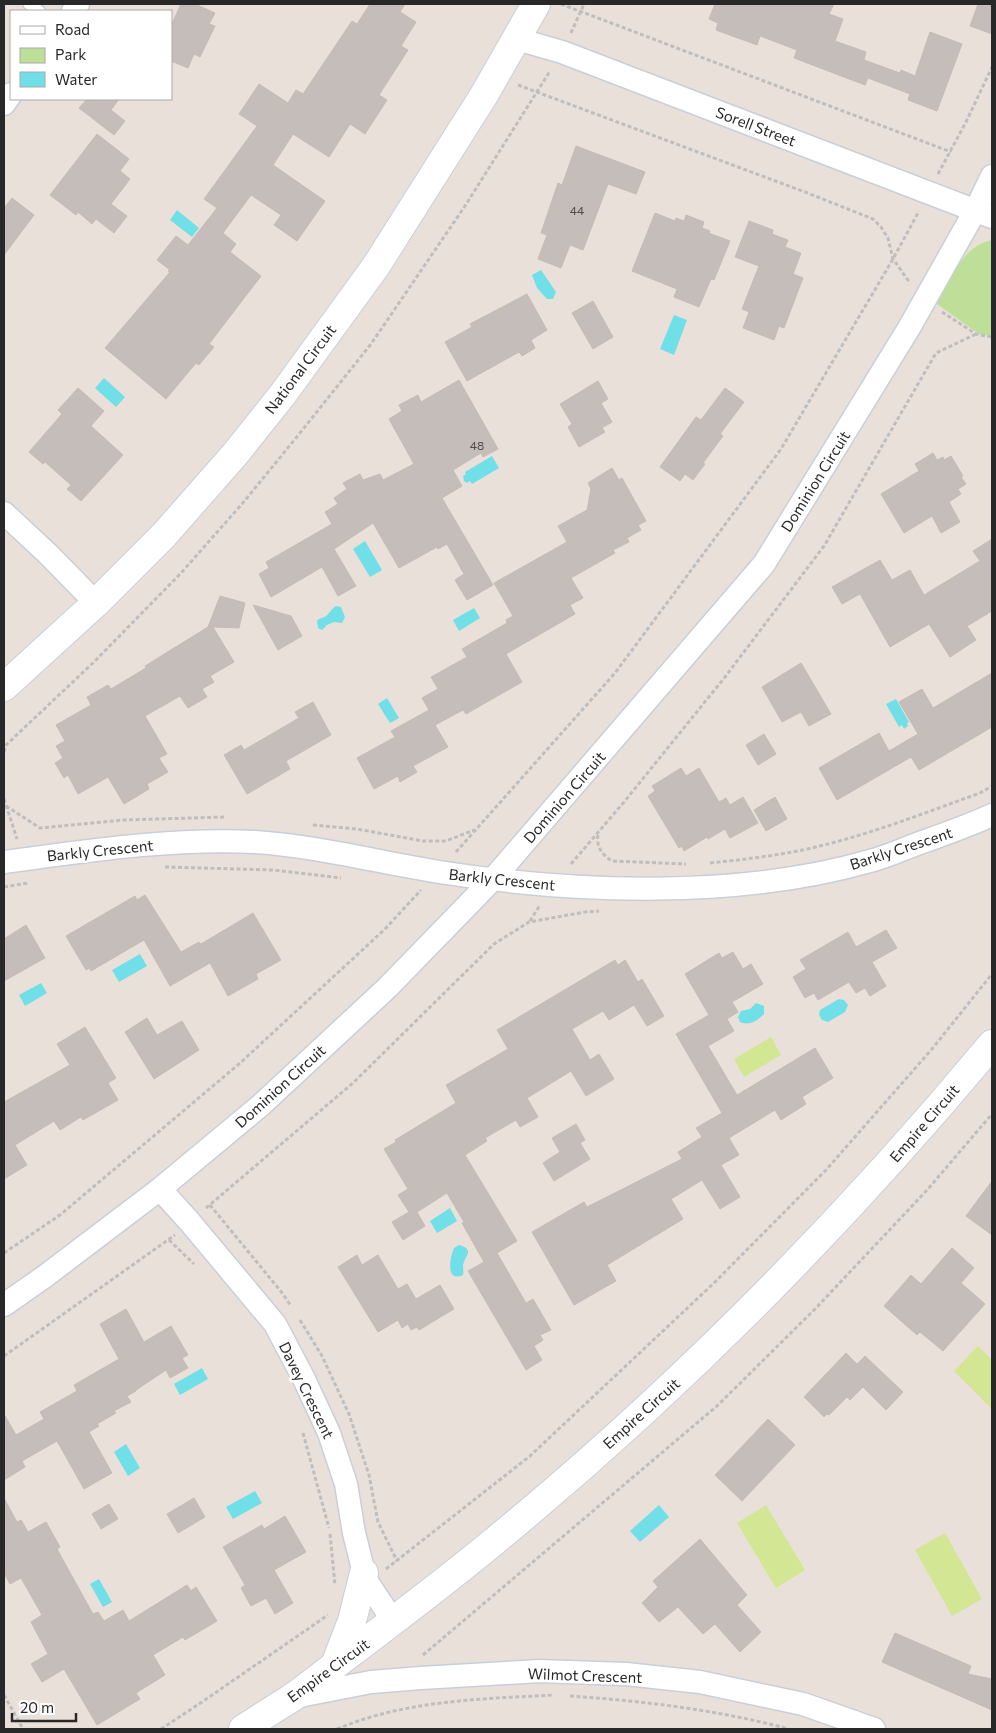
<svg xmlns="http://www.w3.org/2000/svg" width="996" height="1733" viewBox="0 0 996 1733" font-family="Commissioner,sans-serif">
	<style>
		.green { fill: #bddf98 }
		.pitch { fill: #d2e694 }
		.water { fill: #70dfe8 }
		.building { fill: #c5bdba; stroke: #c5bcb4 }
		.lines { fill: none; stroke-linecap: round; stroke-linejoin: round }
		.service-casing { stroke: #c8cfd9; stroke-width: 14 }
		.minor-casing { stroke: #c8cfd9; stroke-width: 25 }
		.tertiary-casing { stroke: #c8cfd9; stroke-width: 30 }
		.path { stroke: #bebebe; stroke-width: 3; stroke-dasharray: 4 2.5; stroke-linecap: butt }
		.service { stroke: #fff; stroke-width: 11 }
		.minor { stroke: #fff; stroke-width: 22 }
		.tertiary { stroke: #fff; stroke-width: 28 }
		.labels { text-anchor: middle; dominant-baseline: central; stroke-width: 5; stroke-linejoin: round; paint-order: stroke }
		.number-label { font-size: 12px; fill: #4f4d4c }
		.street-label { font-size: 15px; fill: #282828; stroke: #fff }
	</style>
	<rect width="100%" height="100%" fill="#eae0da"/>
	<!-- green -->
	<path class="green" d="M992,240V336L979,334L937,304C950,280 962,246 992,240Z"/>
	<!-- pitch -->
	<g class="pitch">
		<polygon points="771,1037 781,1055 744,1077 734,1059"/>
		<polygon points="978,1346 992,1360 992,1409 954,1371"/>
		<polygon points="766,1505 805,1570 776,1588 737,1523"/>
		<polygon points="945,1533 982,1599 952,1616 915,1550"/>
	</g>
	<!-- water -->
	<g class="water">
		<polygon points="177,210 199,228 192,237 170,220"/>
		<polygon points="541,270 556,292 553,299 547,299 537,288 532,275"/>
		<polygon points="674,315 687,320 674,355 660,349"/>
		<polygon points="104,378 125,397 116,407 95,388"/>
		<polygon points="492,456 499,468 472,484 470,481 467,483 464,481 463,476 466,474 465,472"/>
		<polygon points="365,541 382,570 370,577 353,549"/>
		<path d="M336,606L341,607L345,617L342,623L334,622L327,625L322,630L318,628L317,621C320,617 322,619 326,616C330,613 331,609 336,606Z"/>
		<polygon points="474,608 480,618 459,631 453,620"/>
		<polygon points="387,698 399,718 390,723 378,704"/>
		<polygon points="896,699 909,722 907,723 908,726 904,729 902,725 899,727 886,704"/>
		<polygon points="140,954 147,966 119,982 112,970"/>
		<polygon points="41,983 47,993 25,1006 19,995"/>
		<polygon points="839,999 844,1000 848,1005 845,1012 828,1022 822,1020 819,1015 820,1010"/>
		<path d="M756,1003L764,1006V1014C757,1021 750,1026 740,1022L738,1017L741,1011L750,1009Z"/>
		<polygon points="450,1208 457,1221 437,1233 430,1221"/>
		<path d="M459,1245C476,1250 464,1256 463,1266C463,1269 464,1272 463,1275C445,1283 450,1257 454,1248Z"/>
		<polygon points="202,1368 208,1379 180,1395 174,1384"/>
		<polygon points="126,1444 140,1468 128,1476 114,1452"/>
		<polygon points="255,1491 262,1503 233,1519 226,1507"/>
		<polygon points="659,1505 669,1517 640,1542 630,1531"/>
		<polygon points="99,1579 112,1602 103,1607 90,1584"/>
	</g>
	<!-- building -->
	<g class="building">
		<polygon points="181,4 195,4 215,13 209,24 215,26 200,57 194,54 188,68 171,61 171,26"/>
		<polygon points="370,4 405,4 400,12 416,22 401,46 408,50 379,95 387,100 365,134 350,124 329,157 293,134 273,165 325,201 297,241 274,225 281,215 251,195 223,233 236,244 230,252 261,276 209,344 214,347 199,365 196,363 166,399 105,348 170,272 168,271 170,270 157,260 176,236 188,245 217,208 204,199 257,126 239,114 259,84 288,103 296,90 303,94 352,21 357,24"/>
		<polygon points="715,4 834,4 829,14 843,19 835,41 866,52 864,60 900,73 901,70 915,76 930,32 962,44 937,111 908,100 910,94 868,78 865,85 794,58 797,50 760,36 757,45 716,30 718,23 709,19"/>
		<polygon points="978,4 992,4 992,34 970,26"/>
		<polygon points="87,99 119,99 111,110 125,121 114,135 79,108"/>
		<polygon points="97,134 129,159 120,171 130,179 111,204 127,216 114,233 96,219 92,224 78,212 76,215 50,195"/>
		<polygon points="576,146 645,172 636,194 608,184 583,250 570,245 561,268 538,259 547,235 541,233 558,183 562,185"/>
		<polygon points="12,198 34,215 4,255 4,208"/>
		<polygon points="655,213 675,221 676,218 684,221 686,215 704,222 702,228 710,231 709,233 730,241 714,280 711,279 699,307 674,297 677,289 632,271"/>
		<polygon points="749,221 773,230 772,234 788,240 785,247 801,253 793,274 803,278 784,328 779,326 774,340 743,328 749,312 742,309 759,266 735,257"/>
		<polygon points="527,294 547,330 531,340 535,348 522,356 519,352 467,381 445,342 472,327 470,324"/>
		<polygon points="593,301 613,337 593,349 572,313"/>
		<polygon points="459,380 498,449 483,457 481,453 453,470 462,486 442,498 493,585 467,600 455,580 464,574 447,544 438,549 437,547 399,568 373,523 334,549 356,586 338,596 322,567 271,597 259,574 269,568 266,562 332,524 325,512 338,504 334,498 347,489 343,483 360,474 363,480 380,474 383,480 414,464 389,419 402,411 399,405 418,395 421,402"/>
		<polygon points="598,381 608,399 601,403 612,422 602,428 605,432 579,447 568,427 572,424 560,404"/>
		<polygon points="78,388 104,411 91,426 123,455 81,501 67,489 71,485 45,462 43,464 29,452 62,414 58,410"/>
		<polygon points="725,388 744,402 720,434 723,436 703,463 705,464 693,480 685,474 680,481 660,467 696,417 701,420"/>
		<polygon points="933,453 937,460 943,457 944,460 951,456 963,476 961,477 966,484 958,489 961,494 949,502 960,522 941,533 932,516 904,533 881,494 919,471 915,464"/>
		<polygon points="612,468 619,480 622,478 646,521 638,525 641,530 627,538 629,542 613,550 615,553 571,578 583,598 570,605 575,614 506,654 522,682 466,714 463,710 435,725 448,747 413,766 417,772 400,782 398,776 374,789 357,758 395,737 391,731 429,710 422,698 438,689 431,677 467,657 462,649 507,623 506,620 513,616 494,583 567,542 558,526 587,510 591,489 588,483"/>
		<polygon points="992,539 992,611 967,626 976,640 950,657 929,624 890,647 860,594 842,604 832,587 880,560 892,580 910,570 924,595 980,561 973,551"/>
		<polygon points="220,596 245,603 239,628 213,627 234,662 210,676 214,682 202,689 207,697 188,708 180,696 145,716 167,754 159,758 168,772 147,784 149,789 124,804 108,777 78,794 68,775 64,778 55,763 63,758 56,746 65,741 56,725 91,705 87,697 108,685 111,689 146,668 145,666 208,627"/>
		<polygon points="253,605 291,616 302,636 278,650"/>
		<polygon points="801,663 831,714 809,726 801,712 782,722 762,687"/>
		<polygon points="992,673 992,727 919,770 911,757 837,800 819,768 879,733 889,751 918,734 899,702 922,689 933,708"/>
		<polygon points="313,702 331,735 286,761 290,769 247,794 224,755 241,745 244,750 299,718 295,712"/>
		<polygon points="764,734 776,754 758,765 746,745"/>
		<polygon points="681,768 686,776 699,768 719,802 726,798 730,805 743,797 758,823 730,838 725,829 708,839 707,837 684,851 682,846 679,848 648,796 655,791 652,786"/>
		<polygon points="775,797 787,819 766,831 754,810"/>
		<polygon points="145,895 181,952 199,942 201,944 253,913 281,960 256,974 258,979 228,996 210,963 170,986 144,940 91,971 90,968 86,970 66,936 135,896 137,900"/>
		<polygon points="26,925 45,958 4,981 4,939"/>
		<polygon points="886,930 897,948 872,962 886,986 870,996 865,988 856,993 849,982 818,1000 814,993 805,998 793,977 806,969 800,960 848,932 856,947"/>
		<polygon points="733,952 743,969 751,964 763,984 732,1002 738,1012 727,1019 734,1031 708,1046 737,1095 815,1048 833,1078 802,1097 806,1104 781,1120 775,1110 729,1138 739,1155 721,1165 740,1197 720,1209 702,1180 671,1199 683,1219 607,1265 616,1281 574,1305 532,1232 584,1202 587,1207 682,1159 678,1152 702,1137 696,1128 722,1113 676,1034 709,1015 685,974 719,953 722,958"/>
		<polygon points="615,960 618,965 625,960 638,982 642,979 664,1016 647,1026 634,1005 609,1020 603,1011 572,1029 590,1060 599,1054 614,1079 586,1096 571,1071 527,1098 538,1117 520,1127 516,1120 485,1138 487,1141 465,1155 517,1241 497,1253 526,1303 533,1299 551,1330 540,1335 543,1340 534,1346 542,1360 526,1370 468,1271 484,1262 462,1223 464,1222 447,1193 417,1212 425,1226 403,1240 392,1222 409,1212 398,1195 408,1189 384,1149 396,1142 395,1140 456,1103 446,1085 508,1049 497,1030"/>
		<polygon points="147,1018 157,1035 182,1021 199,1050 154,1079 125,1032"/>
		<polygon points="85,1027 116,1078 108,1083 118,1100 83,1120 81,1117 60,1130 54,1121 15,1145 27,1165 4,1179 4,1102 70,1065 57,1044"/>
		<polygon points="576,1124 585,1140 580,1143 590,1159 554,1181 543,1163 560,1152 552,1138"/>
		<polygon points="992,1181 992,1235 966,1216"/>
		<polygon points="952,1248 974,1268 961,1283 985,1304 943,1351 920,1332 917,1335 884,1306 911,1275 921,1284"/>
		<polygon points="357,1255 362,1265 378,1255 398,1289 407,1284 416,1299 440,1285 454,1309 419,1330 417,1327 411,1330 408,1324 402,1328 398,1320 378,1332 338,1267"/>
		<polygon points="126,1309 144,1342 171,1326 188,1355 182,1358 188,1368 170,1378 166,1370 136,1390 136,1391 127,1396 131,1402 114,1411 116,1413 97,1424 99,1426 89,1432 112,1473 84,1489 57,1441 22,1461 25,1467 4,1480 4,1414 16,1435 44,1419 40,1412 77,1391 74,1385 119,1359 100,1324"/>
		<polygon points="846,1353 857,1364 865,1356 903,1392 886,1410 863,1387 850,1400 847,1397 829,1415 827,1414 824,1417 804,1397"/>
		<polygon points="768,1419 795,1445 742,1501 715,1475"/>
		<polygon points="4,1498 17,1522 21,1520 28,1532 46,1522 60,1547 57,1549 93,1614 98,1612 104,1621 123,1610 129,1621 187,1585 191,1591 196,1587 217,1621 185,1640 183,1637 153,1655 165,1675 136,1693 140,1699 97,1725 64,1669 42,1682 31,1664 48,1654 31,1622 42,1615 21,1578 10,1584 4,1573"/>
		<polygon points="194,1498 205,1517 178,1533 167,1514"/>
		<polygon points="109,1504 118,1519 101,1529 92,1514"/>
		<polygon points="285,1516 306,1552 274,1570 293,1603 275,1614 266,1598 251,1606 241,1588 245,1585 223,1547 262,1525 264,1529"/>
		<polygon points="700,1539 747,1595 737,1605 761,1632 740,1652 715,1624 703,1634 678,1607 659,1622 642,1603 658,1587 653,1581"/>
		<polygon points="895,1633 971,1666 968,1674 992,1679 992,1710 882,1662"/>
	</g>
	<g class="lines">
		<!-- service casing -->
		<g class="service-casing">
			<polyline id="service" points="29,4 39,11"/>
		</g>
		<!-- minor casing -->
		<g class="minor-casing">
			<g id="minor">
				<polyline points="73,11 78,4"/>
				<polyline points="517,39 562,52 992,217"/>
				<polyline points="4,104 11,94"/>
				<polyline points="4,513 48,554 96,603"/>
				<path d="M4,862C87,851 170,838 255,842C316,846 378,862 439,872C574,893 738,899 870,861C886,857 901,850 917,844C942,835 968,826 992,815"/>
				<polyline points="160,1189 189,1221 275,1324 304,1379 329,1433 346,1484 354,1533 364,1573 368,1583 393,1621"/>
				<polyline points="4,1305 44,1277 160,1189 261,1105 387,988 493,879 764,564 909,328 975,211 992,176"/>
				<polyline points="294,1697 371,1682 421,1678 540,1671 626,1674 700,1682 803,1704 874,1729"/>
			</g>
		</g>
		<!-- tertiary casing -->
		<g class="tertiary-casing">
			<g id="tertiary">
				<polyline points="4,687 96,603 164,535 236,453 283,394 376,266 484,95 536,4"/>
				<polyline points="335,1665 352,1621 364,1573"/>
				<path d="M243,1729C258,1719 274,1709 290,1699C308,1687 326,1672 343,1659C384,1628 425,1597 465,1565C658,1410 834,1234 992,1044"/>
			</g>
		</g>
		<!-- path -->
		<g class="path">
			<polyline points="561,4 951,152"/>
			<polyline points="571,33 584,4"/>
			<polyline points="518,85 805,192 873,219 881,227 888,238 893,259 910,283"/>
			<polyline points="938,174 966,122 992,67"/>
			<polyline points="942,312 976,334 992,337"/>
			<polyline points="4,752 6,745 95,661 182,572 242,504 300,433 371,344 465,206 550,71"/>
			<polyline points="4,799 17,839"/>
			<polyline points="6,806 40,828 124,820 225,817"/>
			<polyline points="313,825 357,829 423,841 446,841 474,830"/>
			<path d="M598,835C596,846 602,855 612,861L686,864"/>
			<polyline points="456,852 615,673 781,449 893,259 919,211"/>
			<path d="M710,863C747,859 784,855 820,846C874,833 927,812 980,793L992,786"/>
			<polyline points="571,864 624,802 725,677 824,546 936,353 976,334"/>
			<polyline points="165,867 273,870 341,878"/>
			<polyline points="4,887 28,883"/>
			<polyline points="530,921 540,905"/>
			<polyline points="210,1205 283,1294 291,1306"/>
			<polyline points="206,1208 353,1083 494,944 529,922 585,912 599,911"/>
			<polyline points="169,1240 194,1264"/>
			<polyline points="4,1253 60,1215 239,1064 385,929 421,890"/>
			<polyline points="300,1320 322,1356 349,1414 369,1475 378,1522 397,1561"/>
			<polyline points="4,1356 175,1235"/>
			<polyline points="303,1433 329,1528"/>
			<polyline points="330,1534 335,1585"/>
			<polyline points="386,1569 530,1456 714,1283 826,1170 932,1049 992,974"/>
			<polyline points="423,1655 717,1406 816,1308 928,1189 992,1114"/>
			<polyline points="4,1695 23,1729"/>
			<path d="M570,1696C644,1701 718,1710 789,1729"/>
			<polyline points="161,1729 202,1702 328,1615"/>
			<path d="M337,1729C406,1700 481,1699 554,1695"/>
		</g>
		<!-- service -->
		<use href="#service" class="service"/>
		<!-- minor -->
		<use href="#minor" class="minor"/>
		<!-- tertiary -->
		<use href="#tertiary" class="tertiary"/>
	</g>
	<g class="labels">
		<!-- number labels -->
		<g class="number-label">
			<text x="577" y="210">44</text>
			<text x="477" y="445">48</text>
		</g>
		<!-- street labels -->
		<g class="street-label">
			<text transform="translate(756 126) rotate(21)">Sorell Street</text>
			<text transform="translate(300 369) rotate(-53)">National Circuit</text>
			<text transform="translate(815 481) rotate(-58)">Dominion Circuit</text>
			<text transform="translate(564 797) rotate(-49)">Dominion Circuit</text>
			<text transform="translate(901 848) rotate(-18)">Barkly Crescent</text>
			<text transform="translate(100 850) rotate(-6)">Barkly Crescent</text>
			<text transform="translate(502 879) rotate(6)">Barkly Crescent</text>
			<text transform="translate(280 1086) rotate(-42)">Dominion Circuit</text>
			<text transform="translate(924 1123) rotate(-49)">Empire Circuit</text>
			<text transform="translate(307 1390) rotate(64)">Davey Crescent</text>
			<text transform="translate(641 1413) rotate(-42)">Empire Circuit</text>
			<text transform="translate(328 1670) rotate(-36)">Empire Circuit</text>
			<text transform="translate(585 1675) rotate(2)">Wilmot Crescent</text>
		</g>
	</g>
	<!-- border -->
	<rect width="996" height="1733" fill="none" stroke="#282828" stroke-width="10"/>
	<!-- legend -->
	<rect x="10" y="10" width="162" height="90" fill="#ffffff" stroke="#a9a9a9"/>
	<rect x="20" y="26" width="25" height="8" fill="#ffffff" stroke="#a9a9a9"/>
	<text x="55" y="35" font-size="15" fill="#282828">Road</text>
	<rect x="20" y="48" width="25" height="15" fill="#bddf98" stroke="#a9a9a9"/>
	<text x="55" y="60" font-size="15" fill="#282828">Park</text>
	<rect x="20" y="72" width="25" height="15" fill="#70dfe8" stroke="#a9a9a9"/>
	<text x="55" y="85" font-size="15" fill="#282828">Water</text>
	<!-- scale -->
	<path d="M12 1713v8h64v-8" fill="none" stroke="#282828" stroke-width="2.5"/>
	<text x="20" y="1713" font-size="15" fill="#282828" stroke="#ffffff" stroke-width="4" paint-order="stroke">20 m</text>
</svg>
